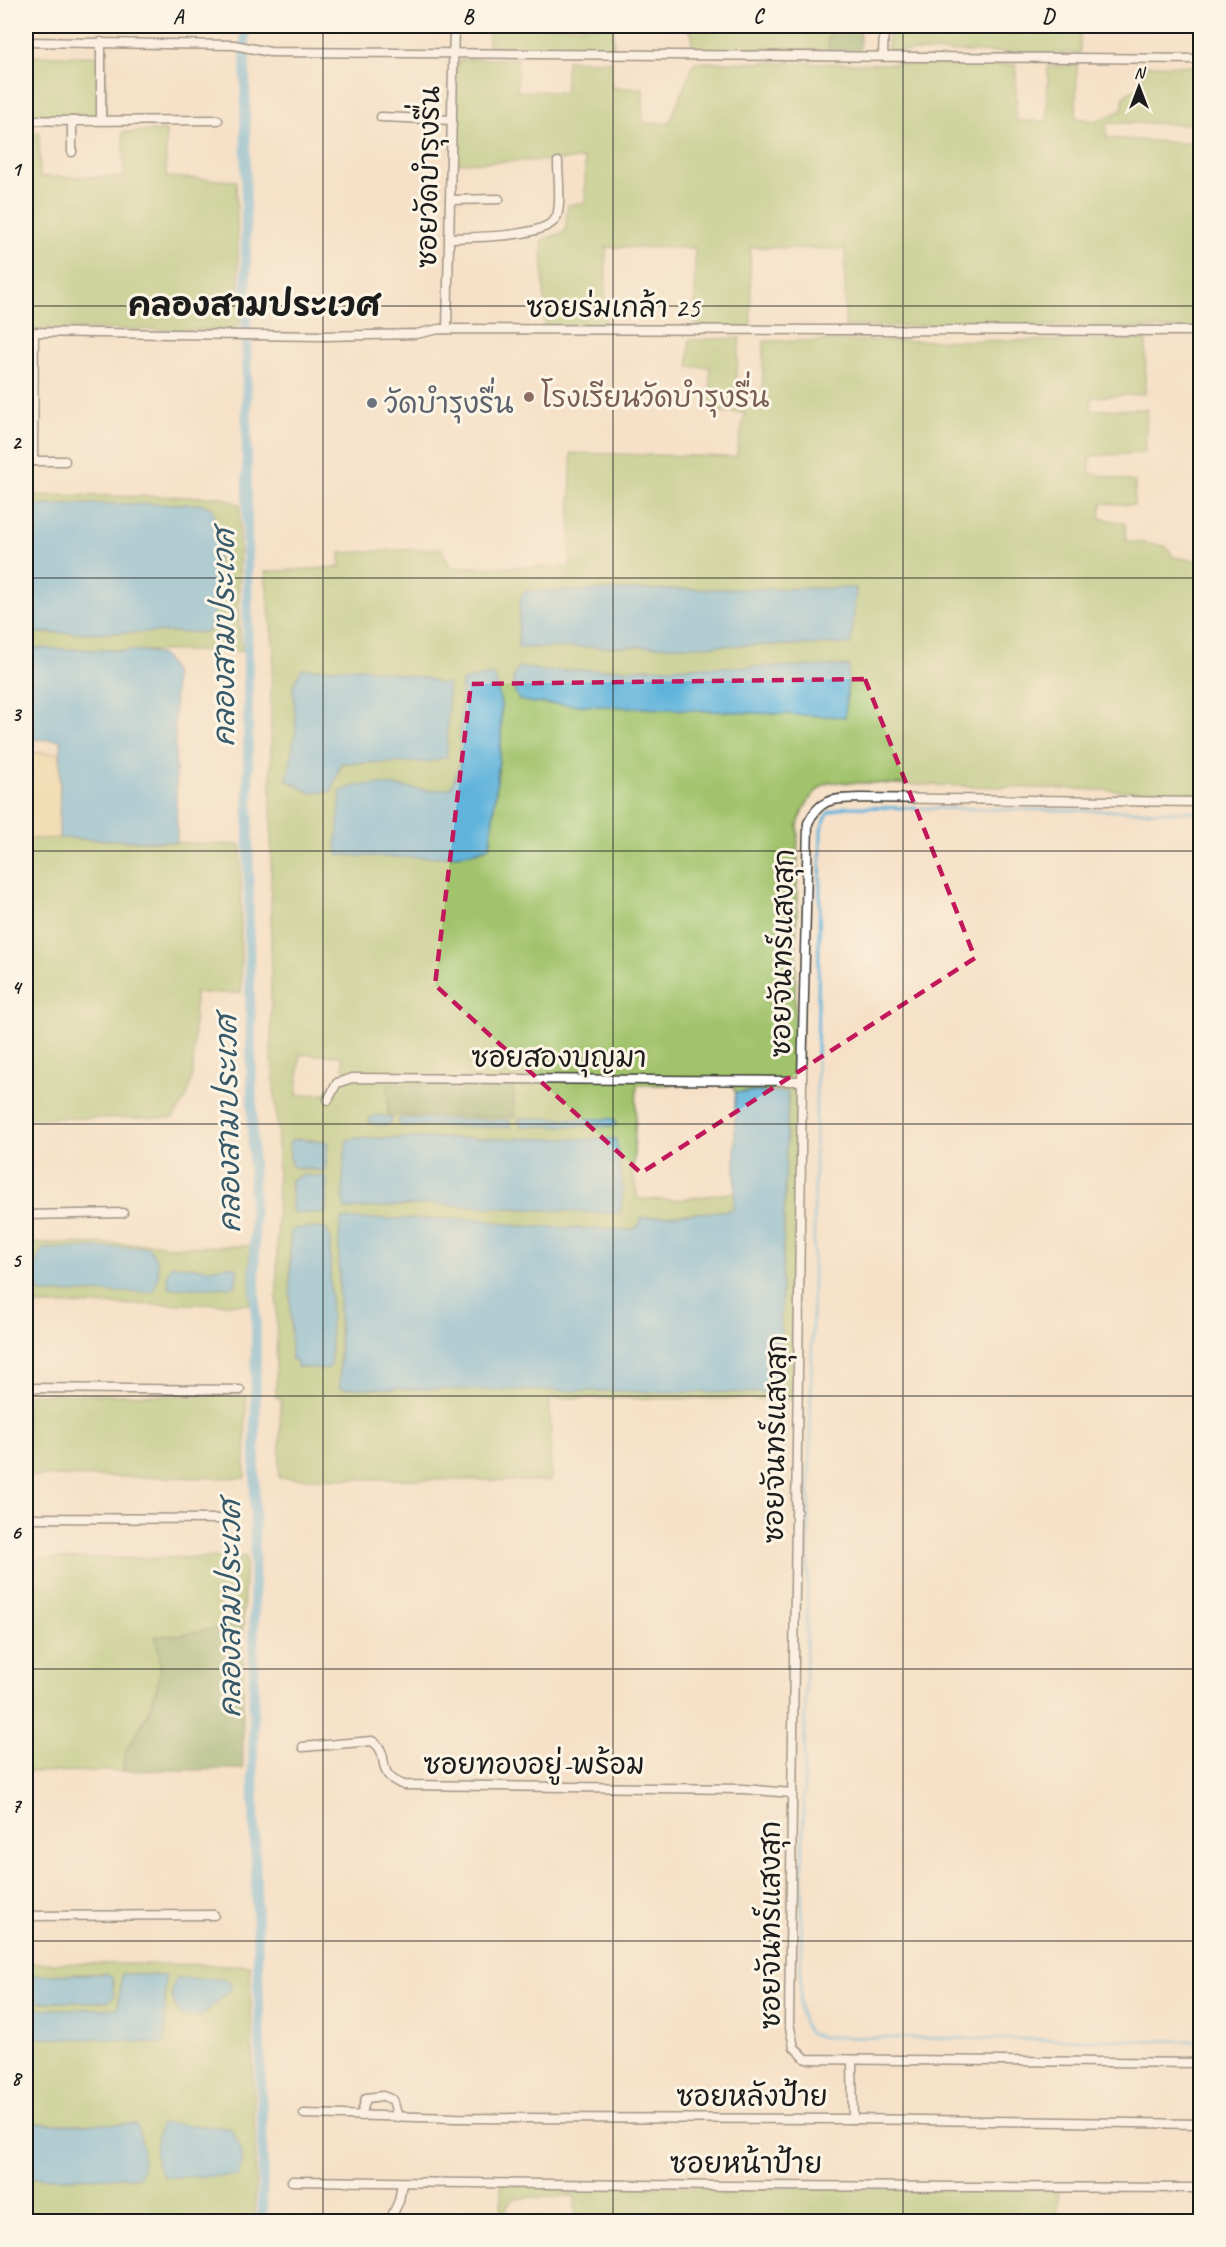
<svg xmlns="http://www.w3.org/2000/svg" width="1226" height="2247" viewBox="0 0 1226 2247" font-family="Caveat,'Playpen Sans Thai',sans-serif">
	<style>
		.green { fill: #a1c36c; stroke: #5e7044; stroke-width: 1.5; fill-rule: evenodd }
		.forest { fill: #80a960; stroke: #4e623e; stroke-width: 1.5 }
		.sand { fill: #eeda9e; stroke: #857b5d; stroke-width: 1.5 }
		.water { fill: #60b4dc; stroke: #3e687c; stroke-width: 1.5 }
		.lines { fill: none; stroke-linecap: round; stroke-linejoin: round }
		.stream { stroke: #60b4dc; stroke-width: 3 }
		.canal { stroke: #60b4dc; stroke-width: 10 }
		.minor-casing { stroke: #3d3a36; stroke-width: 11 }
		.minor { stroke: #fff; stroke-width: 8 }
		.marked { fill: none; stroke: #c2185b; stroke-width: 4.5; stroke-dasharray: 12 8; stroke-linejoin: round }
		.grid { fill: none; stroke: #1c1c1c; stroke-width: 1.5; stroke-opacity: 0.55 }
		.education-dot { fill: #8d6e63; stroke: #fcf5e5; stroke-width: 2 }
		.worship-dot { fill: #6b7280; stroke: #fcf5e5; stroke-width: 2 }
		.labels { text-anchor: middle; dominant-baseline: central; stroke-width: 6; stroke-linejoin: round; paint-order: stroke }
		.street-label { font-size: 28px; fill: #1c1c1c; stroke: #fcf5e5 }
		.education-label { font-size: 28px; fill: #785e54; stroke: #fcf5e5; text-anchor: start }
		.worship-label { font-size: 28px; fill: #5b616d; stroke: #fcf5e5; text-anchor: start }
		.water-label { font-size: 30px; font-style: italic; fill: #375969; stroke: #fcf5e5 }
		.quarter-label { font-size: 32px; font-weight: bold; fill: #1c1c1c; stroke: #fcf5e5 }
		.neatline { fill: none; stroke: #1c1c1c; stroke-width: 2 }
		.grid-label { font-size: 20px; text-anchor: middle; font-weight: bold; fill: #1c1c1c }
	</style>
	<rect width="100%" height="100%" fill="#fcf5e5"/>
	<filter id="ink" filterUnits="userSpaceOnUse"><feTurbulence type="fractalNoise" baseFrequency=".0167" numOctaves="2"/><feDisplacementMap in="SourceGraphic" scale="12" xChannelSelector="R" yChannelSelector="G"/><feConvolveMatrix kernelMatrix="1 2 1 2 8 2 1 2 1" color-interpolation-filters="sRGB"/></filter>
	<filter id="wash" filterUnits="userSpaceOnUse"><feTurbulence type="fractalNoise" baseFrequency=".008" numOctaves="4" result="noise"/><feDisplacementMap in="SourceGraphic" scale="24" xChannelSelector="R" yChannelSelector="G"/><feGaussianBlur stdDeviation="1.35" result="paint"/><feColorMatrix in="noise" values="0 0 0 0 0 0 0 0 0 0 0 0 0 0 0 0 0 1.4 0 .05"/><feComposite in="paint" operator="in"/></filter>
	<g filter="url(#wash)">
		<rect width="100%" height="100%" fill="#f6e1c8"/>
		<!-- green -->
		<g class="green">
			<polygon points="489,26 613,26 614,49 488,45"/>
			<polygon points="684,26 829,26 828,50 692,49 692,34"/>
			<polygon points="888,26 1080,26 1080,53 888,51"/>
			<polygon points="26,56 105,56 106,115 26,116"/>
			<polygon points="470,59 518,59 517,91 565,92 567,60 612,61 612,88 643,88 643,123 669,123 695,62 1016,65 1016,120 1047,122 1048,67 1077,65 1076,118 1097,121 1122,110 1124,96 1139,86 1147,65 1200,66 1200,124 1106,123 1107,138 1200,144 1200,329 943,325 845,327 845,249 750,247 751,328 695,326 695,248 606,247 605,325 545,326 542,240 565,232 568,205 585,203 585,159 456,163 456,71 459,61"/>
			<polygon points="166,131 166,177 236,181 240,322 235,330 26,329 26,132 39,132 40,177 124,177 123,132"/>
			<path d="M740,338L734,397L762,398L764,341L1146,340L1145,394L1092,397L1090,410L1147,409L1145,453L1090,456V473L1135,482L1134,505L1102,503L1100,518L1125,523L1126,541L1166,546L1173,557L1200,561V793L830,782C812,790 803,807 798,825L794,1073L797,1088L792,1399L550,1398L551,1481L279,1478L281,1398H276L278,1133L271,1051V683L274,653L265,572L340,567V553L441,548L451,567H570L571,453L736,457L745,413L710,411V367H689V340ZM856,588L851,644L518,648L520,600L597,590ZM518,667L545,671L702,667H849L845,716L533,703ZM429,679L439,684L358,762L341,763L331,791L311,793L288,780L296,729L293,686ZM501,704V740L490,846C463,863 374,855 339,855L336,848L342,791L376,784L440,791L451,788L459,766L460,734ZM300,1054L342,1056L344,1072L324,1094L297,1095ZM388,1084L513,1086L514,1117ZM733,1084L735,1092H788L779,1377L339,1374V1233L479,1219L517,1226L632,1230L639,1226L641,1218L733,1210L735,1192L676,1200L638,1199L633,1174L637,1085ZM520,1118L614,1119L616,1122L614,1126H521L518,1121ZM356,1138L615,1139L623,1190L620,1214L433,1204L346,1209L343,1200L348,1140ZM298,1139L328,1142L325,1171C314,1170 300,1172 291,1164L289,1145L291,1141ZM302,1175L327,1177L326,1213H295L292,1209L291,1180ZM299,1228L330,1324L331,1366L297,1367V1362L291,1358L290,1238L292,1230Z"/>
			<polygon points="26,495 221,497 240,505 239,621 242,651 144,651 26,648 26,633 207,632 94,504 26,506"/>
			<polygon points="59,838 241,845 241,993 195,993 193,1073 187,1097 173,1118 26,1118 26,839"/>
			<path d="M26,1243L163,1244V1247L250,1246V1304L26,1305V1287L28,1275ZM228,1266L235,1285L214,1288H169L193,1268L209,1269Z"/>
			<polygon points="26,1394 246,1396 245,1478 26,1476"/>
			<path d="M246,1557L243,1623L180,1635L156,1637C166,1667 157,1695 142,1723C133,1742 123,1749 123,1771L26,1772V1559Z"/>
			<polygon points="26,1963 250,1965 256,2176 254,2221 26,2221 26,2178 139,2177 136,2124 26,2124 26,2038 102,2039 163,2044 165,2034 165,1976 122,1974 118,2007 107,2009 26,2009 26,2002 107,2002 114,1983 106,1974 26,1975"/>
			<path d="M501,2185L1058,2190V2221L501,2222ZM575,2196V2219H506L507,2205L514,2198Z"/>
		</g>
		<!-- forest -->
		<g class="forest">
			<polygon points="829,26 860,26 860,50 828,50"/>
			<polygon points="388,1083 513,1086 514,1117 388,1115"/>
			<path d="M243,1623V1769L123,1771C123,1749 132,1742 142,1725C157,1697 166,1667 155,1636L180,1635Z"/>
		</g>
		<!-- sand -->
		<polygon class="sand" points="26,753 60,753 59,838 26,839"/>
		<!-- water -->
		<g class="water">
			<path d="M94,504H202L213,509C218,535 222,611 207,632L26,633V506Z"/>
			<polygon points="856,588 851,644 518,648 520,600 522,594 526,591"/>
			<polygon points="26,648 144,651 162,655 174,671 177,842 59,838 61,740 26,739"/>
			<path d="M849,666L845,717L533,703L519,700C511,685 511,682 518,667L545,671L702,667Z"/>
			<polygon points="361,668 429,679 439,684 448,683 447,757 430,762 341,763 332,791 311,793 287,780 296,729 293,686 302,669"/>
			<path d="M485,676H495L501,704V740L490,846C463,863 374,856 339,855L336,848L341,791C377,774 415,797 451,788L459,766L462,681Z"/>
			<polygon points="735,1092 788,1092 779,1377 770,1393 340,1388 339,1233 342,1219 479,1219 517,1226 631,1230 639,1226 641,1218 733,1210 735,1192"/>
			<polygon points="377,1115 392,1118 392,1121 388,1125 369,1123 370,1118"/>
			<polygon points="401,1118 510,1120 510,1127 402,1126 399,1124 398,1120"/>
			<polygon points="520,1118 614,1119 616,1122 614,1126 521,1126 518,1121"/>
			<path d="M356,1138L616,1139L623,1190L620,1214L433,1204L345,1209C341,1190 344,1159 347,1140Z"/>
			<polygon points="298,1139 328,1142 325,1171 294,1167 291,1164 289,1145 291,1141"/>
			<polygon points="302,1175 327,1177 326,1213 295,1213 292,1209 291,1180"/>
			<polygon points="299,1228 323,1228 327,1230 330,1238 331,1366 327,1369 297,1367 297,1362 291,1358 290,1238 292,1230"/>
			<path d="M148,1247C160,1261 162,1276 152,1292L40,1293C30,1277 34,1263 44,1249Z"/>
			<path d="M171,1265L209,1269L228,1266L237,1268V1278L235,1286L214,1288H169C166,1280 167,1272 171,1265Z"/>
			<polygon points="106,1974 112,1977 114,1997 107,2002 26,2002 26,1975"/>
			<polygon points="122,1974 165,1976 165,2034 163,2044 102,2039 26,2038 26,2009 107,2009 118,2007"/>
			<path d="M176,1978L222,1979L230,1982L231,1989L201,2017L180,2015C172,2001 169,1993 176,1978Z"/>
			<path d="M161,2123L230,2128C242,2147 244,2155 238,2176L164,2177C151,2156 154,2146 161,2123Z"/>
			<path d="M26,2124H136C144,2143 145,2157 140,2177L26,2178Z"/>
		</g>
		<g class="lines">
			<!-- stream -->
			<polyline class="stream" points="1200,812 845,807 828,813 821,829 800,2012 808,2033 822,2037 1200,2041"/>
			<!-- canal -->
			<polyline class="canal" points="245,26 249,933 256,1330 253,1766 263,2161 262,2222"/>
		</g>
	</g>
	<g filter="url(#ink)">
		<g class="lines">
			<!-- minor casing -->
			<g class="minor-casing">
				<g id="minor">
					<polyline points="26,42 234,45 270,52 1200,59"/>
					<polyline points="883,56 884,26"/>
					<polyline points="381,117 452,120"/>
					<polyline points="26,120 72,121"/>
					<polyline points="101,120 101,42"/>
					<polyline points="72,152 72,121 218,120"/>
					<polyline points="450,200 499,199"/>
					<path d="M449,238C471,237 545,238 556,218C562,207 558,176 558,162"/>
					<polyline points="447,329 454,26"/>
					<polyline points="26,332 323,336 416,334 439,329 1200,331"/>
					<polyline points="26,461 33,461 34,332"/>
					<polyline points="33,461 65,461"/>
					<path d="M1200,802L860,798C834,799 821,797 808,823L802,1081L789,2023L794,2047L806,2059L1200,2063"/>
					<polyline points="328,1100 337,1083 352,1078 802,1081"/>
					<polyline points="26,1215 123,1213"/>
					<polyline points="26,1388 240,1390"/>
					<polyline points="26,1518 221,1519"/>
					<path d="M303,1747L372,1741C393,1754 372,1774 404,1785L743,1789L792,1793"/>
					<polyline points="26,1916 214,1915"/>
					<polyline points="852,2060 853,2119"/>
					<polyline points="304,2114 456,2118 853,2119 1200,2124"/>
					<polyline points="361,2116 366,2098 383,2096 393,2100 398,2117"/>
					<polyline points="292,2181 728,2186 1200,2188"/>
					<polyline points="390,2220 399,2201 402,2183"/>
				</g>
			</g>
			<!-- minor -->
			<use href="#minor" class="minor"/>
		</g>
	</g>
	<!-- marked area -->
	<path d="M0 0H1226V2247H0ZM865,679L975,958L641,1173L435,985L471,684Z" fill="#f6e1c8" fill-opacity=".55" fill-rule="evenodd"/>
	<path class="marked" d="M865,679L975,958L641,1173L435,985L471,684Z"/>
	<!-- grid -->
	<path class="grid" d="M323,26V2222M613,26V2222M903,26V2222M26,306H1200M26,578H1200M26,851H1200M26,1124H1200M26,1396H1200M26,1669H1200M26,1941H1200"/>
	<!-- markers -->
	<circle class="education-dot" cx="529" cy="397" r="6"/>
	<circle class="worship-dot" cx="372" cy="403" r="6"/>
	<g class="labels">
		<!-- street labels -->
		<g class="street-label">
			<text transform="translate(428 177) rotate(-89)">ซอยวัดบำรุงรื่น</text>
			<text x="613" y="307">ซอยร่มเกล้า 25</text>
			<text transform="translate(782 953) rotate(-89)">ซอยจันทร์แสงสุก</text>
			<text x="559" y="1057">ซอยสองบุญมา</text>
			<text transform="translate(775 1439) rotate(-89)">ซอยจันทร์แสงสุก</text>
			<text x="534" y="1764">ซอยทองอยู่-พร้อม</text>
			<text transform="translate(770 1925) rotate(-90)">ซอยจันทร์แสงสุก</text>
			<text x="752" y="2096">ซอยหลังป้าย</text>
			<text x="746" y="2163">ซอยหน้าป้าย</text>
		</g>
		<!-- education labels -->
		<g class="education-label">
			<text x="541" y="397">โรงเรียนวัดบำรุงรื่น</text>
		</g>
		<!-- worship labels -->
		<g class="worship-label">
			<text x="384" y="403">วัดบำรุงรื่น</text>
		</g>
		<!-- water labels -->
		<g class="water-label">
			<text transform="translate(224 638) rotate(-90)">คลองสามประเวศ</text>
			<text transform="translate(228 1124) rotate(-91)">คลองสามประเวศ</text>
			<text transform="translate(230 1609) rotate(-90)">คลองสามประเวศ</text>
		</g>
		<!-- quarter labels -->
		<g class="quarter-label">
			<text x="254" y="305">คลองสามประเวศ</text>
		</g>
	</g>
	<!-- margin -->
	<rect width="1226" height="2247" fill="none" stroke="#fcf5e5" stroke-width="66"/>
	<!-- north arrow -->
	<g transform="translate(1139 87)" stroke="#fcf5e5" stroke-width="4.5" paint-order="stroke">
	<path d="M0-4.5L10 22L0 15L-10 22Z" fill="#1c1c1c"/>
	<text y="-9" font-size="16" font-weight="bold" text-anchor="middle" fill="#1c1c1c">N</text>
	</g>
	<rect x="33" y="33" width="1160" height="2181" class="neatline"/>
	<g class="grid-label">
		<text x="178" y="23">A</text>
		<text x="468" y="23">B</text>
		<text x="758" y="23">C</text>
		<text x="1048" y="23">D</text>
		<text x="16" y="176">1</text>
		<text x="16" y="449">2</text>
		<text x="16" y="721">3</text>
		<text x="16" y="994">4</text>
		<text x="16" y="1267">5</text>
		<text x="16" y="1539">6</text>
		<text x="16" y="1812">7</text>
		<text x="16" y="2085">8</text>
	</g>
</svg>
